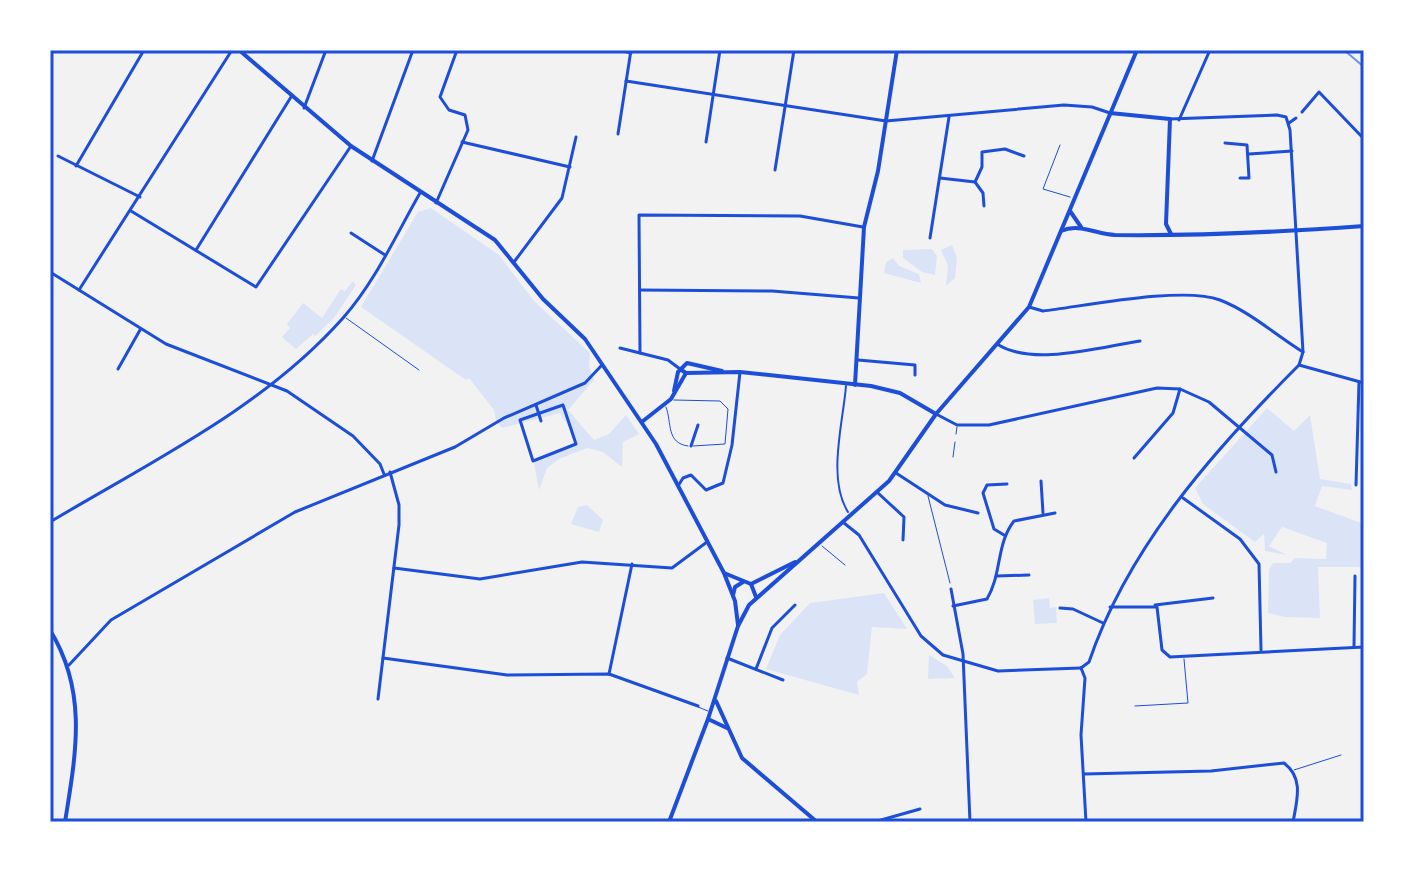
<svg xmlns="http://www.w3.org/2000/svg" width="1414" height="872" viewBox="0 0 1414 872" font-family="'PT Sans',sans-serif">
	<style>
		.green { fill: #dbe4f7 }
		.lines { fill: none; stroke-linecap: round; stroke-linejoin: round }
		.service { stroke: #1d4ed8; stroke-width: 1 }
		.pedestrian { stroke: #1d4ed8; stroke-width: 2 }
		.minor { stroke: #1d4ed8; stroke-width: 3 }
		.tertiary { stroke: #1d4ed8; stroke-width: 4 }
		.secondary { stroke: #1d4ed8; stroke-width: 4 }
		.primary { stroke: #1d4ed8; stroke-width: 4 }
		.rail { stroke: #7290e2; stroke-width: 2 }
		.neatline { fill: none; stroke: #1d4ed8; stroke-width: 3 }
	</style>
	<rect width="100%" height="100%" fill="#f2f2f2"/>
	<!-- green -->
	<g class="green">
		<polygon points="431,208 499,255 534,301 590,353 589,366 594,380 568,410 594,440 609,434 626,415 639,434 623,442 622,467 603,452 587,448 559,459 547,468 539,490 534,463 577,441 560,413 502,428 496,420 494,410 469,378 466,380 361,307 418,212"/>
		<polygon points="952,245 957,258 955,278 946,286 948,266 941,250"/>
		<polygon points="932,249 937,256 935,275 922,272 903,258 903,250"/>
		<polygon points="893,258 899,266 919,274 921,283 884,273 886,262"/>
		<polygon points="353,281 356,285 334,318 315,336 313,334 296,349 282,337 290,328 287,324 303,303 322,318 341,289 345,291"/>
		<polygon points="1267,408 1294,431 1310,415 1320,479 1351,484 1352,490 1322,486 1315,506 1364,524 1364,567 1318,567 1320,618 1285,617 1268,613 1269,570 1273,563 1290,563 1295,558 1326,559 1327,543 1282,527 1269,546 1287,555 1265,551 1264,534 1255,542 1203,504 1195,488"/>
		<polygon points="587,505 603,520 599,532 571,524 578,507"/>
		<polygon points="884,593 907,629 872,627 867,674 857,682 859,695 766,669 780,635 810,603"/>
		<polygon points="1049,598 1050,608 1056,607 1057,623 1035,624 1033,600"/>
		<polygon points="929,655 947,666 955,678 928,679"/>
	</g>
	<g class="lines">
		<!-- service -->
		<g class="service">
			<polyline points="1060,145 1043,189 1070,197"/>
			<polyline points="346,318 419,370"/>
			<polyline points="674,400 720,401 728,409 725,444 693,446"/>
			<path d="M666,407C672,423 666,443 688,446"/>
			<polyline points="956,434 957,427"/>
			<polyline points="953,457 955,442"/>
			<polyline points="928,496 950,583"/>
			<polyline points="822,546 845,565"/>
			<polyline points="1135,706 1188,703 1184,659"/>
			<polyline points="698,707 708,711"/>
			<polyline points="1294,770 1341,755"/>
		</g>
		<!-- pedestrian -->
		<path class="pedestrian" d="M846,386C843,423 827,479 848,512"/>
		<!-- minor -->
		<g class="minor">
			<polyline points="620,50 631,53"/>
			<polyline points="626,81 886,121 1064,105 1092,107 1110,113"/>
			<polyline points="304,108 326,50"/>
			<polyline points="1302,112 1319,92 1364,139"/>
			<polyline points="1179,120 1210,50"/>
			<polyline points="1289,123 1296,118"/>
			<polyline points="618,134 631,50"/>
			<polyline points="462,142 570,167"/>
			<polyline points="706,142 720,50"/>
			<polyline points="1225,143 1247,145 1249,178 1240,178"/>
			<polyline points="1249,154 1292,151"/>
			<polyline points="58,156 140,197"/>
			<polyline points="372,161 413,50"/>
			<polyline points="76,166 144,50"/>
			<polyline points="775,170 794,50"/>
			<polyline points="940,178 975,182"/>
			<polyline points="436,203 468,130 465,115 449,110 440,97 457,50"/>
			<polyline points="984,206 983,193 975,182 982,167 982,152 1005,149 1024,156"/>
			<polyline points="131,211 256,287 351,146"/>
			<polyline points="351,233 385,255"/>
			<polyline points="930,238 949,117"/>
			<polyline points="196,250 291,97"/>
			<polyline points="514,262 562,198 576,137"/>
			<polyline points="50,272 166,344 287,391 353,436 380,464 384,474"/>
			<polyline points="79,290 232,50"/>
			<polyline points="640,290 772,291 859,298"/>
			<path d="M1029,307L1043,311C1085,306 1183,286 1220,300C1249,311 1277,336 1303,352"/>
			<path d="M997,344C1032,367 1100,347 1140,341"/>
			<polyline points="620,348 668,360 680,369"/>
			<polyline points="640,353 639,215 800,216 863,227"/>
			<polyline points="858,360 915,365 915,375"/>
			<polyline points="1299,365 1364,383"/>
			<polyline points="118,369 140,330"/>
			<polyline points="536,405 541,421"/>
			<polygon points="563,405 576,444 533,461 520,420"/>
			<polyline points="936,414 957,425 989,425 1157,388 1180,389 1209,402 1272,455 1276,472"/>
			<polyline points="691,446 698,425"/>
			<polyline points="1134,458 1173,413 1180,389"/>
			<polyline points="896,473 945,505 978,513"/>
			<polyline points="1041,481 1043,513"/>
			<polyline points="1356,485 1359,382"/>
			<polyline points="678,486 683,478 691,475 706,490 723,483 732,445 740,372"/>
			<polyline points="878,493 904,517 903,540"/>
			<polyline points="1183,498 1240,539 1259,564 1261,650"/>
			<path d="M50,522C152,461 263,408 343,318C375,282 396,235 420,193"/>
			<polyline points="844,523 859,535 921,636 943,655 998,671 1081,668"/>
			<polyline points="1004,535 994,529 983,493 987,485 1007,484"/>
			<polyline points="394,568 480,579 582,562 672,568 707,542"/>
			<polyline points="997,576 1029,575"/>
			<polyline points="951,589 963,654 970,822"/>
			<polyline points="1155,605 1213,598"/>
			<path d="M953,606L987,599C1002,574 996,544 1014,521L1055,513"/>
			<polyline points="1110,607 1157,607 1162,650 1170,657 1364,647"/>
			<polyline points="1060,608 1073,609 1103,623"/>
			<polyline points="1354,646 1355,576"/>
			<polyline points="383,658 507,675 609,674 698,706"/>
			<polyline points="727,658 783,680"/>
			<polyline points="69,665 111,620 295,512 455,447 504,418 585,383 601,366"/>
			<path d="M1081,668L1089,662C1128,547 1214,450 1299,365L1303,352L1290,130L1286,117L1277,115L1170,119"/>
			<polyline points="1081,668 1085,678 1081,735 1086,822"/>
			<polyline points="756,669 772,628 795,605"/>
			<polyline points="609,674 632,564"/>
			<polyline points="378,699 399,525 399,505 390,472"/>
			<path d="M1084,774L1211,771L1284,763C1304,778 1297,800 1293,822"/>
			<polyline points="874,822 920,809"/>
		</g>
		<!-- tertiary -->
		<g class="tertiary">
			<polyline points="680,369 686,373 740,372 871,386 900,393 936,414"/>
			<polyline points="855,385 864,227 878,171 897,50"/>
			<polyline points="674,391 678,372 687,363 722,371"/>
			<polyline points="643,421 671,399 686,373"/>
			<path d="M50,630C88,692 76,753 65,822"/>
		</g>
		<!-- secondary -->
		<g class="secondary">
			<polyline points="1110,113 1170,119 1166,224 1171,234"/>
			<polyline points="1070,211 1081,227"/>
			<path d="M1061,231C1079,223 1096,234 1115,235C1198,236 1281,232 1364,226"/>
		</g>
		<!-- primary -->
		<g class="primary">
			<polyline points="239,50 351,146 495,240 543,299 585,339 656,444 724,573 735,601 738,625"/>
			<polyline points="724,573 751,584 756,597"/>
			<polyline points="751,584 795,562"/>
			<polyline points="733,595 735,587 743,582"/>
			<polyline points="716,701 742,758 817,822"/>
			<polyline points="708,719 727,728"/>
			<polyline points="669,822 708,719 738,626 749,605 889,481 936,414 1029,307 1137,50"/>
		</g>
		<!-- rail -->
		<polyline class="rail" points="1344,50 1364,67"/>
	</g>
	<!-- border -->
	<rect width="1414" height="872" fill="none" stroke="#ffffff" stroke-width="104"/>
	<rect x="52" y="52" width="1310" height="768" class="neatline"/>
</svg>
